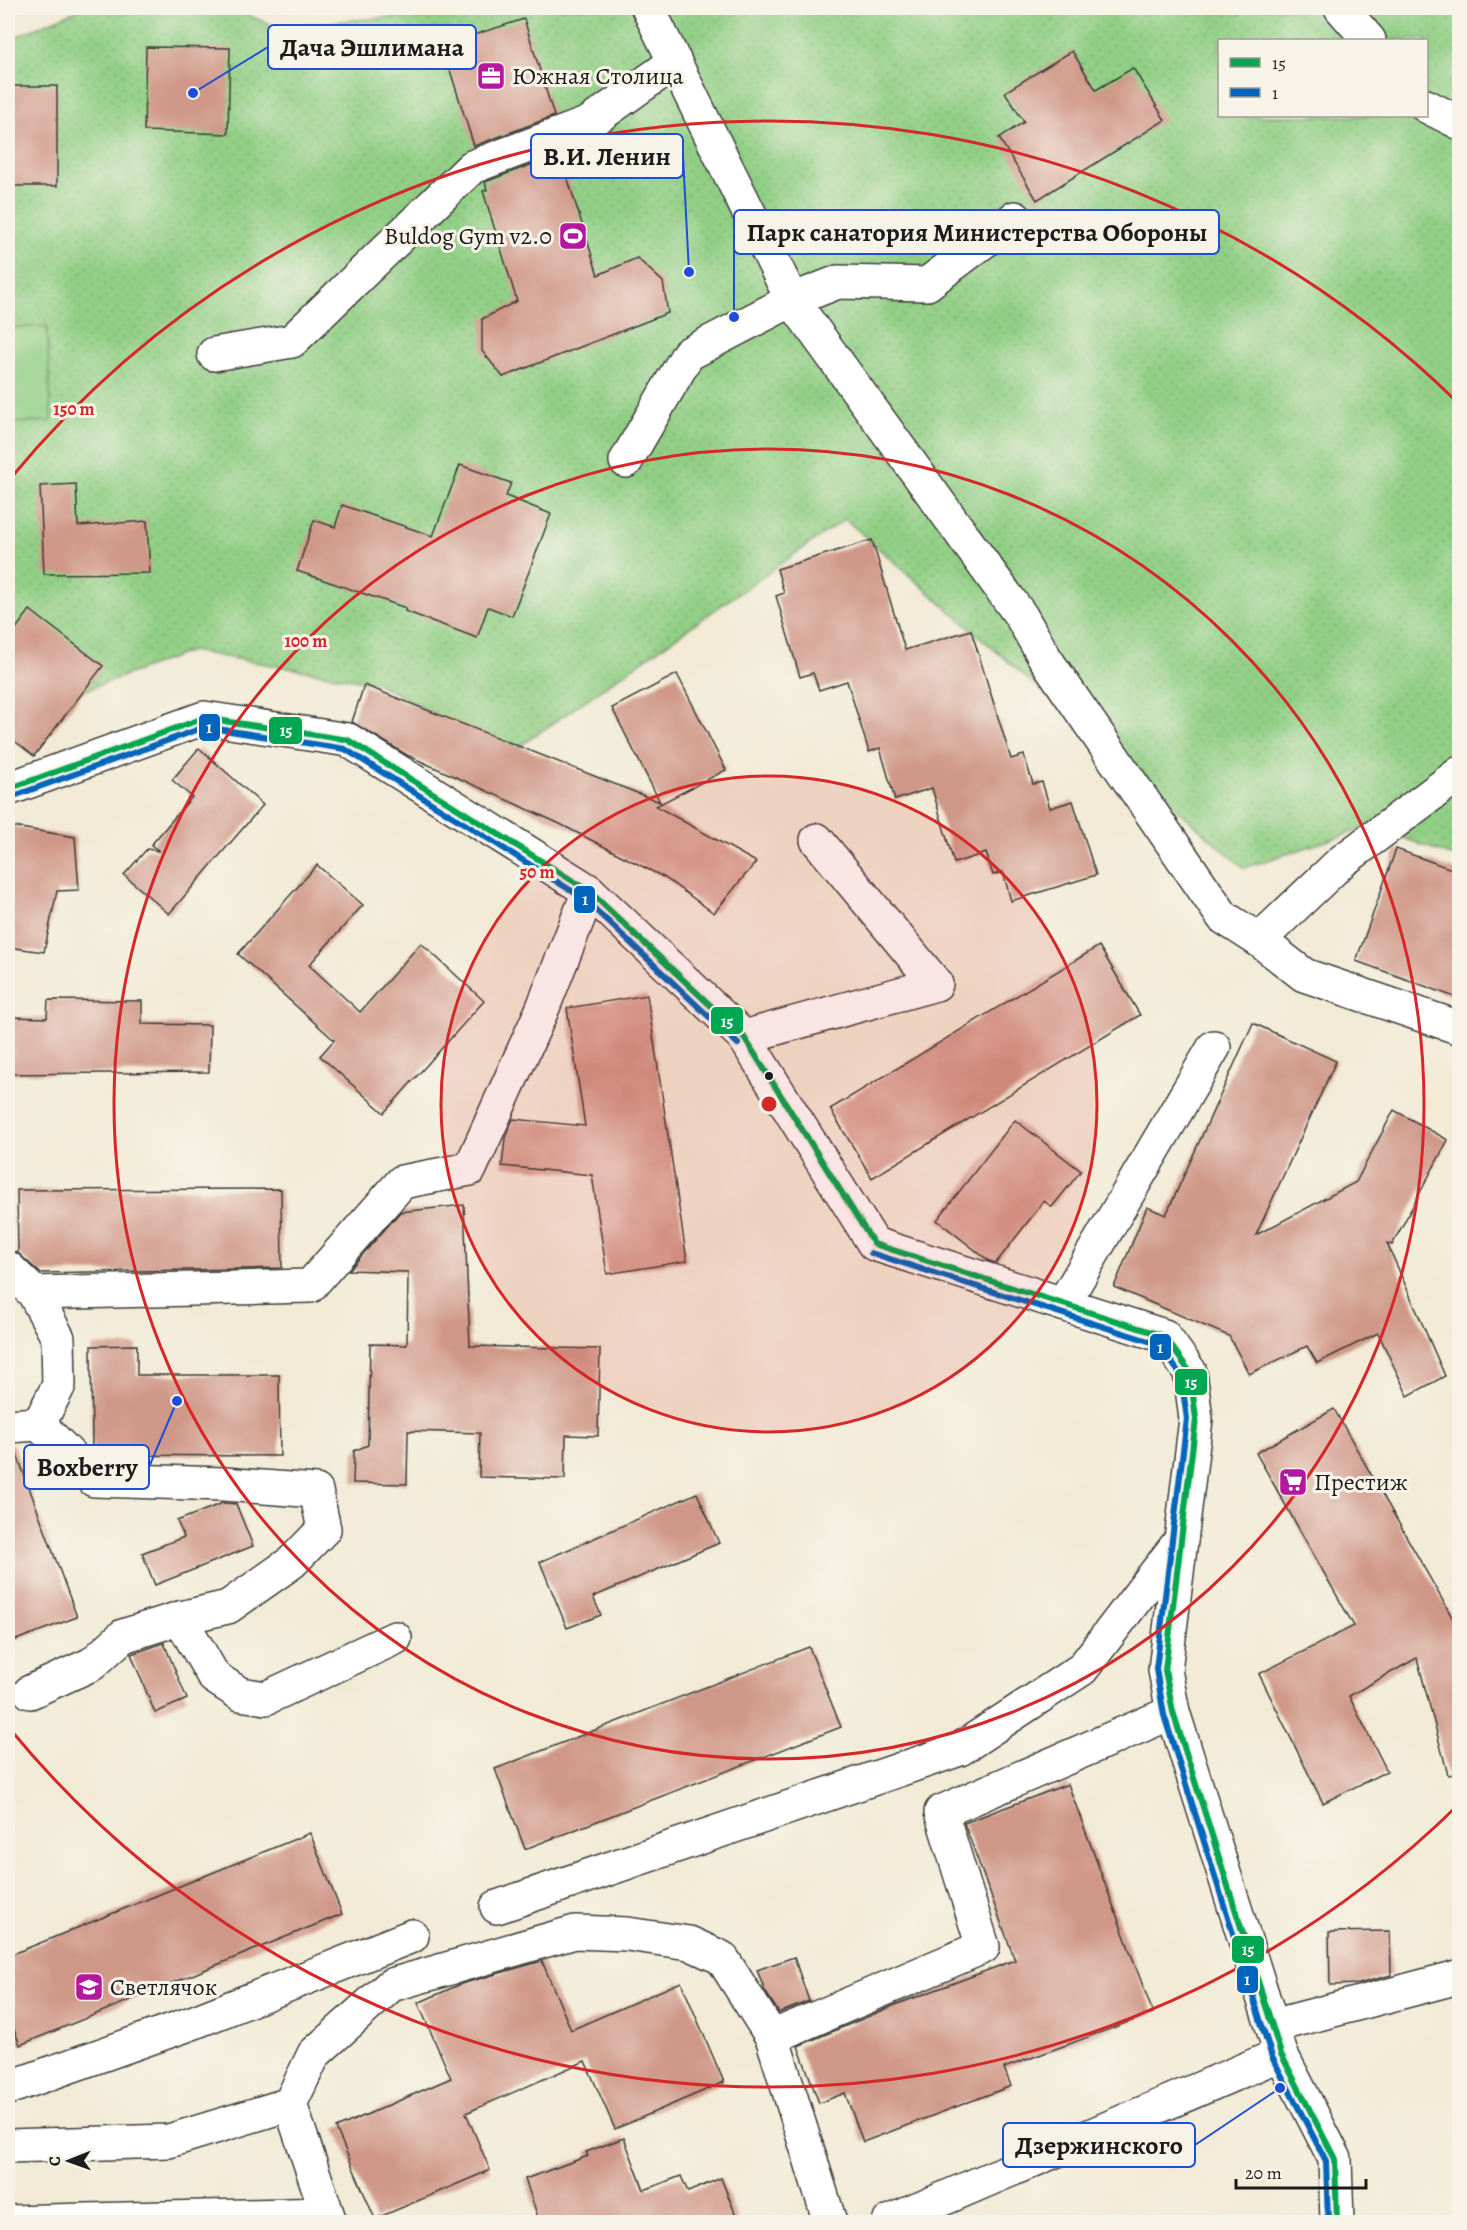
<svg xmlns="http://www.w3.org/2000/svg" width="1467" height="2230" viewBox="0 0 1467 2230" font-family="Alegreya,serif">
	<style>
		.park { fill: url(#park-dots); stroke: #567650; stroke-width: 1.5; fill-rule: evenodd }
		.pitch { fill: #91cf85; stroke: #567650; stroke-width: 1.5 }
		.building { fill: #cf9787 }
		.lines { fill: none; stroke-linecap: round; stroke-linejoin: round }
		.minor-casing { stroke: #3c3b38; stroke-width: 36 }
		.minor { stroke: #fff; stroke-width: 33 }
		.bus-1-casing { stroke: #f7f3e8; stroke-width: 10 }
		.bus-2-casing { stroke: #f7f3e8; stroke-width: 10 }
		.bus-1 { stroke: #00a651; stroke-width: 6 }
		.bus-2 { stroke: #0065bd; stroke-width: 6 }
		.ring { fill: none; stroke: #d62828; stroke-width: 3 }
		.bus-dot { fill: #1c1c1c; stroke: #f7f3e8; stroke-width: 2 }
		.labels { text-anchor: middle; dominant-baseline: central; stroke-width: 6; stroke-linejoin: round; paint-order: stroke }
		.poi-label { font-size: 24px; fill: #1c1c1c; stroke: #f7f3e8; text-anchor: start }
		.centre { fill: #d62828; stroke: #f7f3e8; stroke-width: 3 }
		.ring-label { font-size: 18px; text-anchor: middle; font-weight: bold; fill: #d62828; stroke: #f7f3e8; stroke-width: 6; stroke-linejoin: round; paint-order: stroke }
		.leader { fill: none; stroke: #1d4ed8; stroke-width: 2 }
		.callout-dot { fill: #1d4ed8; stroke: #f7f3e8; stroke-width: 2 }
		.callout { fill: #f7f3e8; stroke: #1d4ed8; stroke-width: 2 }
		.callout-label { font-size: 26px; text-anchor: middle; font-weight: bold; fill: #1c1c1c }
		.line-badge { stroke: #f7f3e8; stroke-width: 2 }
		.badge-label { font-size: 16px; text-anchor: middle; font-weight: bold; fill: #fff }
	</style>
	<defs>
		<pattern id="park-dots" width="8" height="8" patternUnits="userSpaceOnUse" patternTransform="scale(1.5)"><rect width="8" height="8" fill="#91cf85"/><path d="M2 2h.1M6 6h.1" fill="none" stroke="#7cb172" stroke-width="1.8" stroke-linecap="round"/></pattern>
	</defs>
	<rect width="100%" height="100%" fill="#f7f3e8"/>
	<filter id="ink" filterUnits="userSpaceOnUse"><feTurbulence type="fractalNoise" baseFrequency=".0167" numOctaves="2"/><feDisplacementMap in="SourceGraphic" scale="12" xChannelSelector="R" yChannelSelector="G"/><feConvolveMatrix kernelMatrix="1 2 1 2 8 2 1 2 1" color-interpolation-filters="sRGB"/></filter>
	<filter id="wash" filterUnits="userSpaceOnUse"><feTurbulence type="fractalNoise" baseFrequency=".008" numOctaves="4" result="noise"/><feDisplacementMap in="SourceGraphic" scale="24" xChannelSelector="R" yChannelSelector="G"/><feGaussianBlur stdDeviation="1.35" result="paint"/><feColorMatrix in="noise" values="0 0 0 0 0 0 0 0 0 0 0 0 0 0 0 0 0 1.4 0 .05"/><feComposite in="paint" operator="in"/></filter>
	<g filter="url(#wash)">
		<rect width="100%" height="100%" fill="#f2ead5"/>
		<!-- park -->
		<path class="park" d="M83,8H230L277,27L492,8H1459V859L1372,826L1244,868L845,519L510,753L376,683L191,651L8,719V40ZM1220,40H1426V116H1220Z"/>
		<!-- pitch -->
		<polygon class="pitch" points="47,326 51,421 8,423 8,328"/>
		<g id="blocks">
			<!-- building -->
			<g class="building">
				<polygon points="524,19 554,116 474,146 442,45"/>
				<polygon points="146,47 230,48 228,134 144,131"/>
				<polygon points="1072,51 1096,90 1133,68 1165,120 1037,200 999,138 1024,122 1005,92"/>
				<rect x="8" y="86" width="49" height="100"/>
				<polygon points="560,154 598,275 637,258 663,282 668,313 503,377 482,351 482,319 517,301 483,191 487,190 485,182"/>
				<polygon points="460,465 511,483 506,496 551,514 512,616 488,607 477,638 405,611 406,608 297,571 314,520 335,527 342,505 433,536"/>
				<polygon points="76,484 78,526 147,521 150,573 44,574 40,486"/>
				<polygon points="872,540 905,650 971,630 1011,759 1024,755 1033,784 1042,782 1050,808 1073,801 1096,875 1011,901 1003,872 993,875 986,853 954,863 932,788 895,800 880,748 869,752 847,681 819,690 813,673 800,677 776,596 784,593 777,569"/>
				<polygon points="30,610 103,666 34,756 8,736 8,639"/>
				<polygon points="677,674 726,770 656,806 756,862 714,913 665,878 558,823 407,755 352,722 364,685 660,802 612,708"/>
				<polygon points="199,748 263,805 169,914 124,875 147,849 159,851 151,845 192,797 172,780"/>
				<polygon points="8,826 75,837 79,890 57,891 44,952 8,947"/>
				<polygon points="1396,849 1460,872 1460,999 1356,961"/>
				<polygon points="317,865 363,905 309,965 360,1012 421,943 484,1001 384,1113 320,1056 334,1040 238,954"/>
				<polygon points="1099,946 1140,1015 872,1178 830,1109"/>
				<polygon points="647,995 687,1261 607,1274 592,1175 502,1166 505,1138 513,1119 585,1126 567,1008"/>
				<polygon points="48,1000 142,1001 142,1024 210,1025 209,1072 8,1074 8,1017 47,1018"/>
				<polygon points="1253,1023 1336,1061 1256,1235 1356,1182 1394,1110 1448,1140 1392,1245 1387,1243 1445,1376 1408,1396 1378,1333 1317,1363 1307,1346 1249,1374 1229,1336 1114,1287 1147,1207 1166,1215"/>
				<polygon points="1015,1120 1081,1171 1052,1207 1044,1201 996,1263 989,1261 937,1220"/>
				<polygon points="281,1189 282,1268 40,1273 18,1253 17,1190"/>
				<polygon points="464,1205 470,1346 600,1349 598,1436 566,1435 565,1479 479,1477 480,1433 408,1431 407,1484 353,1483 354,1451 368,1445 370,1344 407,1345 408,1272 349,1270 400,1212"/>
				<polygon points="137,1345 137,1375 279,1375 280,1456 96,1455 92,1451 91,1346"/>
				<polygon points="1334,1409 1460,1631 1460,1773 1448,1775 1417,1658 1349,1696 1387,1771 1323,1803 1259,1674 1354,1626 1256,1453"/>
				<polygon points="8,1444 13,1444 77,1617 8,1643"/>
				<polygon points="697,1493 719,1543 593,1597 601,1615 567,1628 540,1562"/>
				<polygon points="223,1503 236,1504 253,1546 155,1585 142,1553 184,1537 177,1521"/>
				<polygon points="164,1643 187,1699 155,1713 131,1654"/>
				<polygon points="809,1647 841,1727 525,1849 495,1769"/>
				<polygon points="1068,1784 1153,2013 1004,2068 1011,2086 863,2142 845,2093 819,2103 798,2046 898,2004 1015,1960 964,1823"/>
				<polygon points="310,1833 342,1914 20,2045 8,2014 8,1956"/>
				<polygon points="1390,1931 1391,1975 1358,1984 1330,1985 1329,1932"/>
				<polygon points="794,1957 809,2001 779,2013 765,1991 757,1970"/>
				<polygon points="542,1961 571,2030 681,1982 724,2082 615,2129 585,2061 466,2113 490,2170 375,2219 336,2128 451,2078 418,2003 461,1984"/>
				<polygon points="624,2138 644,2190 681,2176 688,2192 721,2178 739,2223 540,2223 525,2179 588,2156 586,2152"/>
			</g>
		</g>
	</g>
	<g filter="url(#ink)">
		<use href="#blocks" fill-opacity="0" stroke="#3c3b38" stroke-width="1.5"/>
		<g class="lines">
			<!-- minor casing -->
			<g class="minor-casing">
				<g id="minor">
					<polyline points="648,8 792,300 1021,616 1045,658 1223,917 1259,940 1304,975 1460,1028"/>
					<polyline points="1341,8 1369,40"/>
					<polyline points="1426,106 1460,123"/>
					<polyline points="214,354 292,341 472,167 589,123 675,62"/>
					<polyline points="626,461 688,354 792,300 838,282 927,284 1015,218"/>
					<polyline points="8,789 204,718 348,740 589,891 744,1037 874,1244 1164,1336 1190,1372 1196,1419 1165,1670 1173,1712 1281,2054 1335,2159 1337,2222"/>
					<polyline points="1259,940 1341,862 1460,773"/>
					<polyline points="744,1037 936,984 817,840"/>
					<polyline points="8,1268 34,1293"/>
					<polyline points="1063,1304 1214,1047"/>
					<polyline points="39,1424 94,1480 224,1484 316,1491 324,1529 292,1562 228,1607 180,1618 214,1677 240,1694 266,1698 395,1638"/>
					<polyline points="8,1426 39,1424 59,1385 58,1338 34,1293 310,1286 402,1182 470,1169 542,1010 589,891"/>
					<polyline points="30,1692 92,1664 123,1636 180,1618"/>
					<polyline points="497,1907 960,1749 1082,1669 1181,1540"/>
					<polyline points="1273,2026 1458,1977"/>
					<polyline points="8,2088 192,2023 412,1936"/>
					<polyline points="290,2104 330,2222"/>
					<polyline points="8,2146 169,2141 290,2104 314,2054 391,1985 575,1932 627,1934 689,1943 722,1958 772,2037"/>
					<polyline points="8,2222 327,2214"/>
					<polyline points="830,2222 772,2037 983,1947 941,1812 1173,1712"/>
					<polyline points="889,2222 1281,2054"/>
				</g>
			</g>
			<!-- minor -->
			<use href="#minor" class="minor"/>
			<!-- bus-1 casing -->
			<g class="bus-1-casing">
				<polyline id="bus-1" points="8,789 204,718 348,740 589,891 744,1037 874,1244 1164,1336 1190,1372 1196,1419 1165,1670 1173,1712 1281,2054 1335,2159 1337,2222"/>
			</g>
			<!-- bus-2 casing -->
			<g class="bus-2-casing">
				<g id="bus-2">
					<polyline points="11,797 205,727 345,749 583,898 738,1044"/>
					<polyline points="871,1253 1158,1344 1181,1375 1187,1419 1156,1669 1164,1715 1272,2057 1326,2161 1328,2222"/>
				</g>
			</g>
			<!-- bus-1 -->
			<use href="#bus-1" class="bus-1"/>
			<!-- bus-2 -->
			<use href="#bus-2" class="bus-2"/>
		</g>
	</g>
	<!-- distance rings -->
	<circle cx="769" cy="1104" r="328" fill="#d62828" fill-opacity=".12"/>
	<g class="ring">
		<circle cx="769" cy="1104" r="328"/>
		<circle cx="769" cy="1104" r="655"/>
		<path d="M1458 1805A983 983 0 0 1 10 1729M10 479A983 983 0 0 1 1458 403"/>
	</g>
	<!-- icons -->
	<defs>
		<g id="office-square" transform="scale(1.5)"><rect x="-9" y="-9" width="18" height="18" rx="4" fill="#b5179e" stroke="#f7f3e8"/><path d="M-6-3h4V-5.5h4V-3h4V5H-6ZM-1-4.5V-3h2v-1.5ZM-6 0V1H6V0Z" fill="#fff"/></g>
		<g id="stadium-square" transform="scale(1.5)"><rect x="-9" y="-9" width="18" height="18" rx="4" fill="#b5179e" stroke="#f7f3e8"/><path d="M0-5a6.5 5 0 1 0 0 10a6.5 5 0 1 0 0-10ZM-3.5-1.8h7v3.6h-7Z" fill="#fff"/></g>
		<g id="supermarket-square" transform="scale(1.5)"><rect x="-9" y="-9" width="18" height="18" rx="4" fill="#b5179e" stroke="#f7f3e8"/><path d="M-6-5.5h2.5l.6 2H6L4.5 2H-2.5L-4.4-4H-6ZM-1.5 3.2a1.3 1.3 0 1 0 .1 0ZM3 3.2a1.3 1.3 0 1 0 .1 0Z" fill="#fff"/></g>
		<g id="school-square" transform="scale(1.5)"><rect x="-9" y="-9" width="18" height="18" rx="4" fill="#b5179e" stroke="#f7f3e8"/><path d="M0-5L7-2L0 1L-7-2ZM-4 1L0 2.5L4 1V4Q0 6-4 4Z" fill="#fff"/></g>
	</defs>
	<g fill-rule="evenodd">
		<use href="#office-square" x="491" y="76"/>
		<use href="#stadium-square" x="573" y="236"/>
		<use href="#supermarket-square" x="1293" y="1482"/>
		<use href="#school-square" x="89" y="1987"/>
	</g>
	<!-- markers -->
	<circle class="bus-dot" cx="769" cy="1076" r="5"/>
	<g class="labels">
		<!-- poi labels -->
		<g class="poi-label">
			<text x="512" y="76">Южная Столица</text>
			<text x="552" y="236" text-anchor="end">Buldog Gym v2.0</text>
			<text x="1314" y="1482">Престиж</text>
			<text x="110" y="1987">Светлячок</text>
		</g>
	</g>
	<circle cx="769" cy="1104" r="9" class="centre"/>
	<g class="ring-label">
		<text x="74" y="415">150 m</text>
		<text x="306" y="647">100 m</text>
		<text x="537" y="878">50 m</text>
	</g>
	<!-- callouts -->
	<path class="leader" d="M193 93L268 47M689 272L683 156M734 317L734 232M177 1401L149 1467M1280 2088L1195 2145"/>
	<g class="callout-dot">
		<circle cx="193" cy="93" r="6"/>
		<circle cx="689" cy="272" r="6"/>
		<circle cx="734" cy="317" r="6"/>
		<circle cx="177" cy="1401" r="6"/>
		<circle cx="1280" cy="2088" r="6"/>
	</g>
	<g class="callout">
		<rect x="268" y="25" width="208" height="44" rx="6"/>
		<rect x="531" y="134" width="152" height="44" rx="6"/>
		<rect x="734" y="210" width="485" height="44" rx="6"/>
		<rect x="24" y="1445" width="125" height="44" rx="6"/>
		<rect x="1003" y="2123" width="192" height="44" rx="6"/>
	</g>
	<g class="callout-label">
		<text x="372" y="56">Дача Эшлимана</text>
		<text x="607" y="165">В.И. Ленин</text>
		<text x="977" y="241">Парк санатория Министерства Обороны</text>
		<text x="87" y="1476">Boxberry</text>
		<text x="1099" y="2154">Дзержинского</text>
	</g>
	<g class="line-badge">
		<rect x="198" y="713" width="23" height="29" rx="6" fill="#0065bd"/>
		<rect x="268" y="716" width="35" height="29" rx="6" fill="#00a651"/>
		<rect x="573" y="885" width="23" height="29" rx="6" fill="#0065bd"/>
		<rect x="710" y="1006" width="34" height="29" rx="6" fill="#00a651"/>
		<rect x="1149" y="1333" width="23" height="28" rx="6" fill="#0065bd"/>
		<rect x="1174" y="1368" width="34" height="28" rx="6" fill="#00a651"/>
		<rect x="1231" y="1935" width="34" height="29" rx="6" fill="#00a651"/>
		<rect x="1236" y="1965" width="23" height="29" rx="6" fill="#0065bd"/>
	</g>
	<g class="badge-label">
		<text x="209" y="733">1</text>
		<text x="286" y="736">15</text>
		<text x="585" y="905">1</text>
		<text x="727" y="1027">15</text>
		<text x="1160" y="1353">1</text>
		<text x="1191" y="1388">15</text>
		<text x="1248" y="1955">15</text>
		<text x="1247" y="1985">1</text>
	</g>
	<!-- margin -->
	<rect width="1467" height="2230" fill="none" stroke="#f7f3e8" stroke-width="30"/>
	<!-- legend -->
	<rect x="1218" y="39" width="210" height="78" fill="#f7f3e8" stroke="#9f9d96" stroke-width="1.5"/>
	<rect x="1230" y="58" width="30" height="9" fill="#00a651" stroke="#9f9d96" stroke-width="1.5"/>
	<text x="1272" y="69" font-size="18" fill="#1c1c1c">15</text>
	<rect x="1230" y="88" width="30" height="9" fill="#0065bd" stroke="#9f9d96" stroke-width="1.5"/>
	<text x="1272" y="99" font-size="18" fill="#1c1c1c">1</text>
	<!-- north arrow -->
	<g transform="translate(69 2161) rotate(269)" stroke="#f7f3e8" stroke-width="4.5" paint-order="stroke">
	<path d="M0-4.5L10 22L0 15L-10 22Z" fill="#1c1c1c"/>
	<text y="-9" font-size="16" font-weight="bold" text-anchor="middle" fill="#1c1c1c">С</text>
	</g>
	<!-- scale -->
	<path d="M1236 2179v9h130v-9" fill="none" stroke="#1c1c1c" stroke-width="3"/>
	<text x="1245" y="2179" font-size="18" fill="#1c1c1c" stroke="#f7f3e8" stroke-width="4.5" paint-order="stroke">20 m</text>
</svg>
